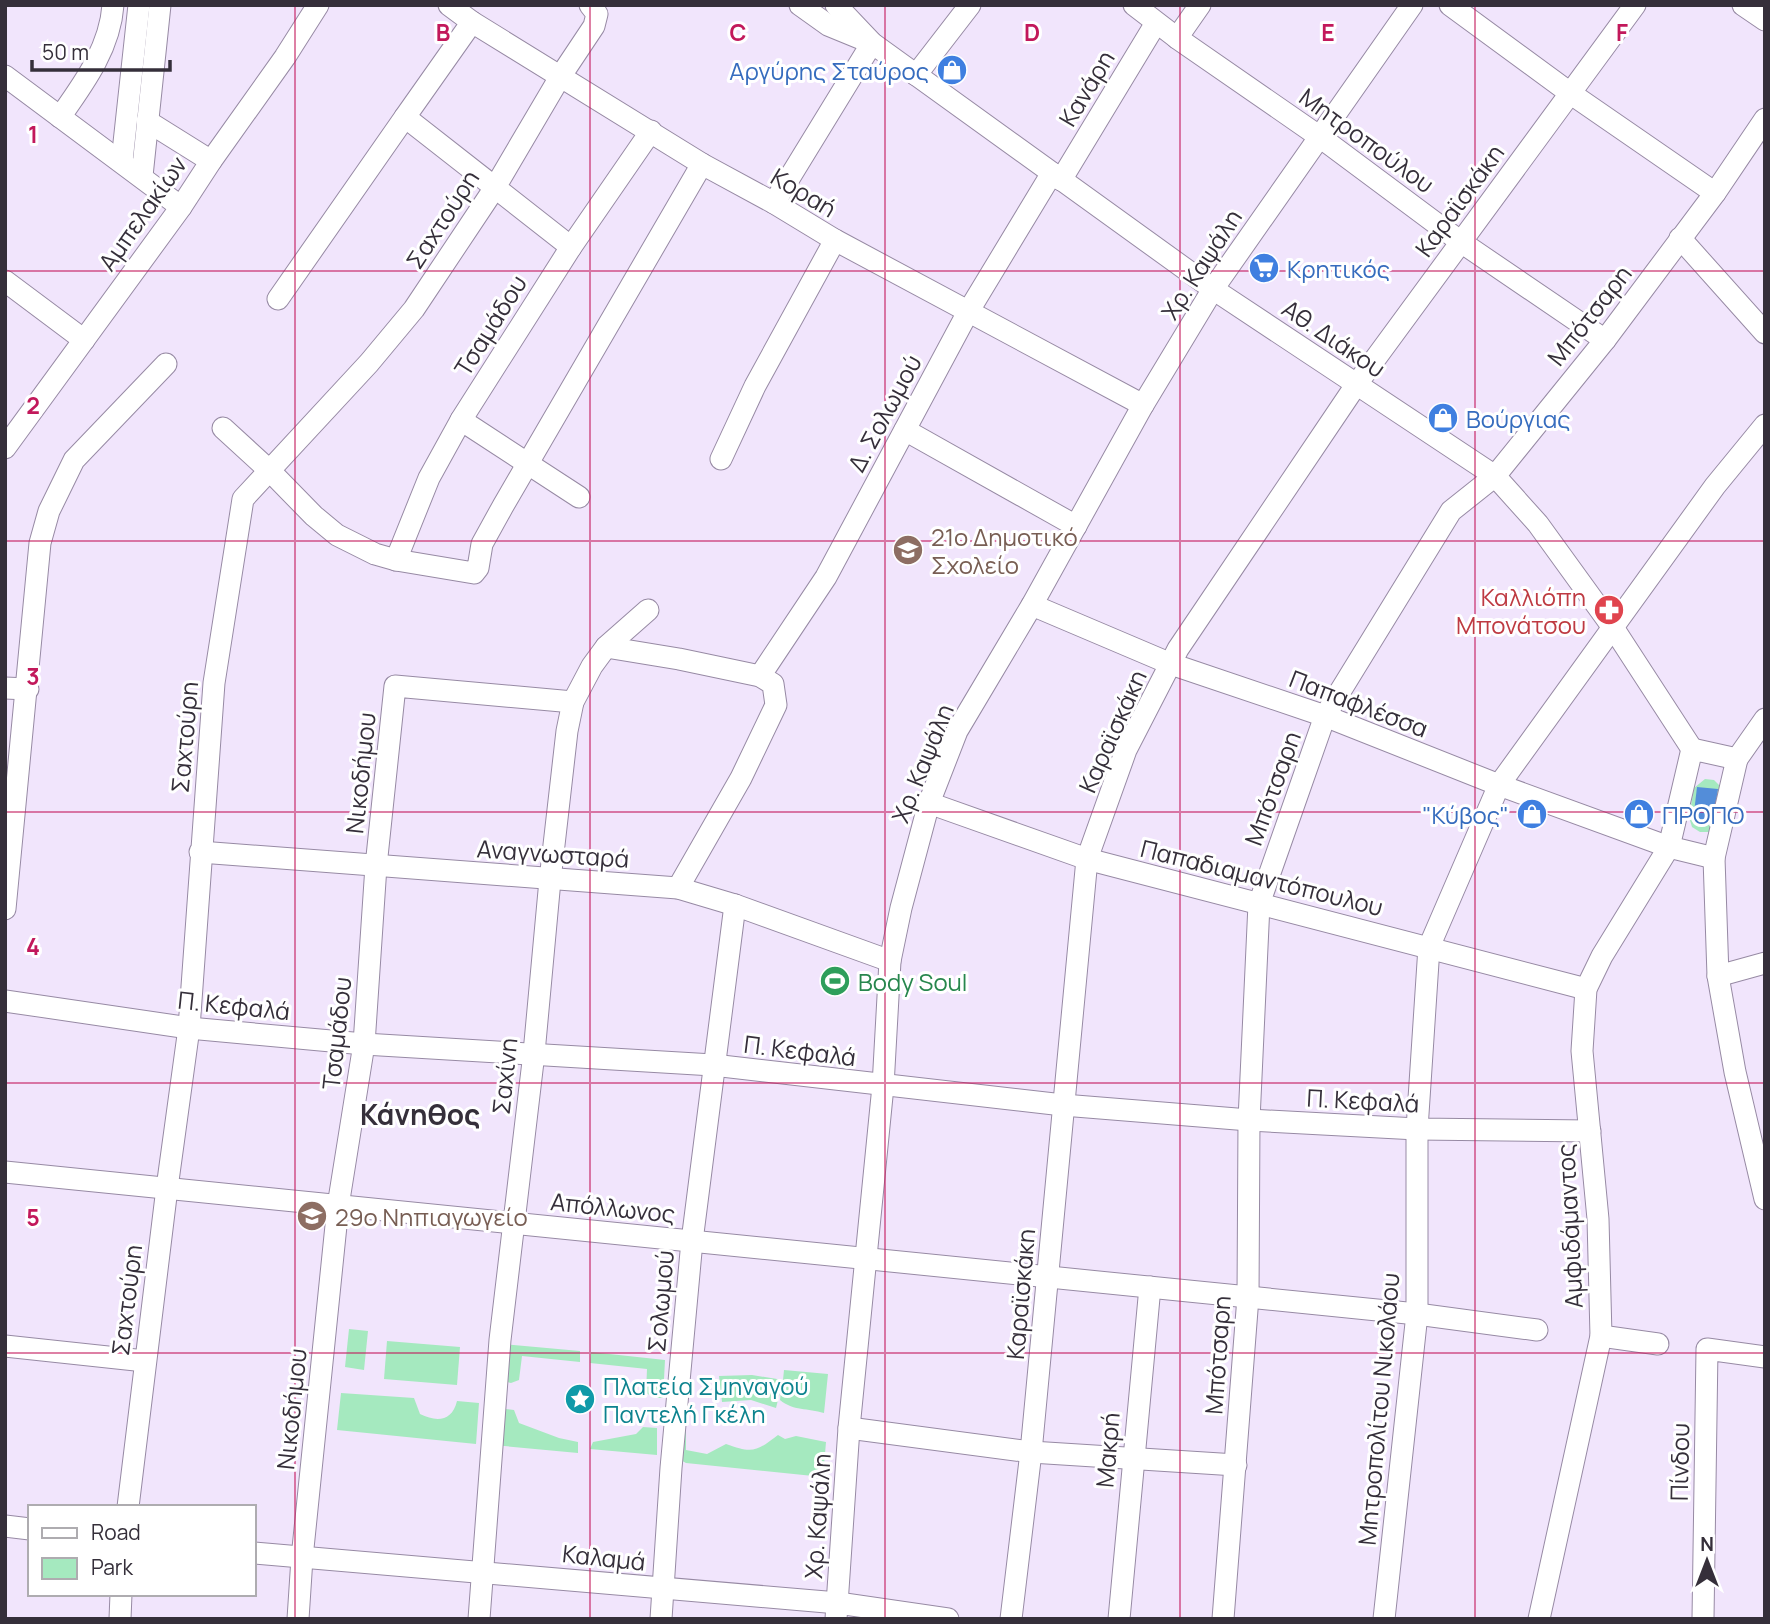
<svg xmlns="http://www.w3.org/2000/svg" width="1770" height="1624" viewBox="0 0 1770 1624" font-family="Manrope,sans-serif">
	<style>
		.green { fill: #a5e9bf }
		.water { fill: #538dd9 }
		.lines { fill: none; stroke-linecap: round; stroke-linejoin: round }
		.minor-casing { stroke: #978aa4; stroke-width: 23 }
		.minor { stroke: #fff; stroke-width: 21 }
		.grid { fill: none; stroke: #c2185b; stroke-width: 2; stroke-opacity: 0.55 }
		.labels { text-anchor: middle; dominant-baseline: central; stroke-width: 6; stroke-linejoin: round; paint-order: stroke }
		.shop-label { font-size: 24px; fill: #366cbe; stroke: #fff; text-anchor: start }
		.street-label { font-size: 24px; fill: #352f3a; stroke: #fff }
		.education-label { font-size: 24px; fill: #785e54; stroke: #fff; text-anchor: start }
		.health-label { font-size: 24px; fill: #be3a42; stroke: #fff; text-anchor: end }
		.leisure-label { font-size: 24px; fill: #27864d; stroke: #fff; text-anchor: start }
		.culture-label { font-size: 24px; fill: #0d838f; stroke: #fff; text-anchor: start }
		.quarter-label { font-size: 28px; font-weight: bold; fill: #352f3a; stroke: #fff }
		.grid-label { font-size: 23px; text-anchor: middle; font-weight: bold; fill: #c2185b; stroke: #fff; stroke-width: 6; stroke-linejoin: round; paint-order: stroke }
	</style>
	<rect width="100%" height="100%" fill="#f1e5fc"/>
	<!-- green -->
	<g class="green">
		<polygon points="1705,779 1714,780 1721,787 1709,832 1700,832 1692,827 1689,817 1694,788"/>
		<polygon points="349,1329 368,1331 364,1370 345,1367"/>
		<polygon points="387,1341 460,1347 457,1385 384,1379"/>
		<polygon points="502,1344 580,1351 580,1362 522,1356 519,1380 511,1383 504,1381"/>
		<polygon points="591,1352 665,1360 663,1398 655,1398 646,1393 647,1369 590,1363"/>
		<path d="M784,1370L828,1374L824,1413C808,1408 793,1411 780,1400L782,1384L776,1408L751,1400L722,1402L719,1376L752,1375L783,1380Z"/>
		<path d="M341,1393L414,1398L420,1414C436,1422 452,1422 457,1401L479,1403L476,1444L337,1430Z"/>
		<polygon points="496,1408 514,1410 519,1423 559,1438 578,1442 578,1453 493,1445"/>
		<polygon points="643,1427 657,1428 657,1455 590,1449 593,1442 636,1434"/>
		<path d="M676,1427H686V1450L707,1454L726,1444C753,1454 757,1451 778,1435L785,1439L796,1436L826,1442L823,1477L686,1463L675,1457Z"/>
	</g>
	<!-- water -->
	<polygon class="water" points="1697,787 1718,789 1713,823 1693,821"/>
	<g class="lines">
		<!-- minor casing -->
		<g class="minor-casing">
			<g id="minor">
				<polyline points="449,5 472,22 702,164 774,203 835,240 1143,405"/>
				<polyline points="800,5 828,25 867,41"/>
				<polyline points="836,5 872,43 1213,289 1495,476 1538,524 1614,629 1692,749"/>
				<polyline points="1134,5 1177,38 1320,137 1461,242 1605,340"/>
				<polyline points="1450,5 1570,93 1715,193"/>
				<polyline points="1743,5 1765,20"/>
				<polyline points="472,22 405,117 571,247"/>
				<polyline points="1177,38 1200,5"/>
				<polyline points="916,75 970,5"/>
				<polyline points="5,76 181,207"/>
				<path d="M60,117C84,83 110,48 113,5"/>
				<polyline points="147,121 211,161"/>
				<polyline points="122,161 139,5"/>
				<polyline points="142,176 160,5"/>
				<polyline points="1061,180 1156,23"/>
				<polyline points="774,203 872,43"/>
				<polyline points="1680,238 1765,333"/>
				<polyline points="5,281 84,340"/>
				<polyline points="278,299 405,117"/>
				<polyline points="461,420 579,497"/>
				<polyline points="223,428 270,471 314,516 337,535 375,554 396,560 474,573 478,568 482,544 503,506 702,164"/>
				<polyline points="905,430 1076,526"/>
				<polyline points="5,448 181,207 211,161 285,57 318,5"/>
				<polyline points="721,459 755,386 835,240"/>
				<polyline points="396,560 429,478 461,420 571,247 651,131"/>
				<polyline points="1032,605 1171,664 1325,716 1499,785 1669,847 1602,956 1586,989 1582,1051 1598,1219 1601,1336 1539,1619"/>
				<polyline points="606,647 679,659 760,676 773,684 776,705 741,778 678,888"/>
				<polyline points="760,676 826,577 968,312 1052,173"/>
				<polyline points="5,688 28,689"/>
				<polygon points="1692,749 1737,759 1714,858 1669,847"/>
				<polyline points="1737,759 1765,719"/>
				<polyline points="929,803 1087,859 1586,989"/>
				<polyline points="200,852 678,888 735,905 890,961"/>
				<polyline points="1714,858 1718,976 1735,1072 1765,1199"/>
				<polyline points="5,909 40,543 49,511 74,460 166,364"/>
				<polyline points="1718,976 1765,963"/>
				<polyline points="5,1001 189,1028 364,1044 713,1065 1063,1105 1249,1120 1417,1129 1590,1131"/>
				<polyline points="5,1172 1417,1314 1537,1330"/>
				<polyline points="1601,1336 1658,1344"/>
				<polyline points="5,1346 145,1361"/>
				<polyline points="849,1428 1031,1452 1236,1465"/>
				<polyline points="128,1507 167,1188 189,1028 214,683 243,499 369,363 414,309 494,189 560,77 594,26 597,14 590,5"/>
				<polyline points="5,1526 30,1529"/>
				<polyline points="254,1553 838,1603 948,1619"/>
				<polyline points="120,1619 121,1594"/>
				<polyline points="298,1619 302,1558 338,1206 364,1044 376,866 395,686 573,702"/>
				<polyline points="479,1619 500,1340 534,1053 550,880 567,731 573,702 592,666 606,647 648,610"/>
				<polyline points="661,1619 671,1468 692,1241 735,905"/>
				<polyline points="836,1619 849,1428 883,1086 890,961 901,908 929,803 957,731 1032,605 1143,405 1213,289 1412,5"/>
				<polyline points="1011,1619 1031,1452 1087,859 1126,750 1178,649 1356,385 1635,5"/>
				<polyline points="1119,1619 1150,1287"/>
				<polyline points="1223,1619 1248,1297 1249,1120 1259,904 1325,716 1451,511 1495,476 1605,340 1715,193 1765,119"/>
				<polyline points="1384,1619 1417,1314 1417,1129 1429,947 1499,785 1715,486 1765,425"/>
				<polyline points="1703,1619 1707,1349 1765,1357"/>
			</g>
		</g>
		<!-- minor -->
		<use href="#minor" class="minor"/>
	</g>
	<!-- grid -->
	<path class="grid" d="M295,5V1619M590,5V1619M885,5V1619M1180,5V1619M1475,5V1619M5,271H1765M5,541H1765M5,812H1765M5,1083H1765M5,1353H1765"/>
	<!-- icons -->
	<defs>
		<g id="shop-disc" transform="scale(1.575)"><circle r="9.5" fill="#3f7fe0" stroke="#fff"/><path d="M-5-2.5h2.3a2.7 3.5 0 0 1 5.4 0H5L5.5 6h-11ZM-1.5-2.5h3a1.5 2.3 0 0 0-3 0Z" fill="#fff"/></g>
		<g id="supermarket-disc" transform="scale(1.575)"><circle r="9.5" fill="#3f7fe0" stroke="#fff"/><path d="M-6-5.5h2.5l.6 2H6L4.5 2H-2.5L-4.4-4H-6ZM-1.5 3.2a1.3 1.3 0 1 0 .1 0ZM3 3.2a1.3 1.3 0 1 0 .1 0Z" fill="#fff"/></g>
		<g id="school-disc" transform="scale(1.575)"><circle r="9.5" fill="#8d6e63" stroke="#fff"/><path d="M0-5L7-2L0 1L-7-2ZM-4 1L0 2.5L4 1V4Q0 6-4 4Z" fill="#fff"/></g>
		<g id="pharmacy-disc" transform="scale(1.575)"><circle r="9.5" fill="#e0444e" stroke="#fff"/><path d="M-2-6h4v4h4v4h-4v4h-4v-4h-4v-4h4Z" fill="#fff"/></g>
		<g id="stadium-disc" transform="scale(1.575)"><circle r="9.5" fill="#2e9e5b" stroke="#fff"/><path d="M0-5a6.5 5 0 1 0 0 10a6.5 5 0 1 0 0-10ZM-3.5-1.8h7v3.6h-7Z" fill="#fff"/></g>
		<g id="sight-disc" transform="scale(1.575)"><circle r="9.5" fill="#0f9aa8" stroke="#fff"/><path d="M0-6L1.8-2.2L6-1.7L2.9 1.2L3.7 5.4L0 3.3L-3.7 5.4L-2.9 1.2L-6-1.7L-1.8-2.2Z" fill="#fff"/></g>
	</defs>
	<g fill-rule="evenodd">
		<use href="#shop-disc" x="952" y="70"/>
		<use href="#supermarket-disc" x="1264" y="268"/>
		<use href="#shop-disc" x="1443" y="418"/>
		<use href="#school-disc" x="908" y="550"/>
		<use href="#pharmacy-disc" x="1609" y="610"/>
		<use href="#shop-disc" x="1532" y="814"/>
		<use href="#shop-disc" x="1639" y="814"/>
		<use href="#stadium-disc" x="835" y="981"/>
		<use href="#school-disc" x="312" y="1216"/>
		<use href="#sight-disc" x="580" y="1399"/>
	</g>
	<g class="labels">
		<!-- shop labels -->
		<g class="shop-label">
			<text x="929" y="70" text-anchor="end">Αργύρης Σταύρος</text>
			<text x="1287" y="268">Κρητικός</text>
			<text x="1466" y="418">Βούργιας</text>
			<text x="1509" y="814" text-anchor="end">"Κύβος"</text>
			<text x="1662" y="814">ΠΡΟΠΟ</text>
		</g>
		<!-- street labels -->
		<g class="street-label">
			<text transform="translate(1086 88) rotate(-59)">Κανάρη</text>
			<text transform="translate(1367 140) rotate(36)">Μητροπούλου</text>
			<text transform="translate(804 192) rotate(31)">Κοραή</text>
			<text transform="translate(1459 200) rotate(-54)">Καραϊσκάκη</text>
			<text transform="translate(142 213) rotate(-55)">Αμπελακίων</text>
			<text transform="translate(442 219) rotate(-57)">Σαχτούρη</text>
			<text transform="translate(1201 264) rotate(-57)">Χρ. Καψάλη</text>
			<text transform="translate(1589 315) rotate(-52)">Μπότσαρη</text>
			<text transform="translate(490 325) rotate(-58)">Τσαμάδου</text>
			<text transform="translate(1334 338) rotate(34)">Αθ. Διάκου</text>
			<text transform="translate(884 413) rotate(-62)">Δ. Σολωμού</text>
			<text transform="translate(1359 703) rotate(21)">Παπαφλέσσα</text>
			<text transform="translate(1112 731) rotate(-66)">Καραϊσκάκη</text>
			<text transform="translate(184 737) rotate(-85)">Σαχτούρη</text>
			<text transform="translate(922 763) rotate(-68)">Χρ. Καψάλη</text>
			<text transform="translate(360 773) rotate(-84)">Νικοδήμου</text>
			<text transform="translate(1272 788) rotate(-70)">Μπότσαρη</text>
			<text transform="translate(553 853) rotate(4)">Αναγνωσταρά</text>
			<text transform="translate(1262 877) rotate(14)">Παπαδιαμαντόπουλου</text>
			<text transform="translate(234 1005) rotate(6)">Π. Κεφαλά</text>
			<text transform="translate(336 1033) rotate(-84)">Τσαμάδου</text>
			<text transform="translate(800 1050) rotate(7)">Π. Κεφαλά</text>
			<text transform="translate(504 1076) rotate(-84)">Σαχίνη</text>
			<text transform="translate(1363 1100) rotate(3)">Π. Κεφαλά</text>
			<text transform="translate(613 1207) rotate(6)">Απόλλωνος</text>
			<text transform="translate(1569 1226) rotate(-93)">Αμφιδάμαντος</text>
			<text transform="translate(1020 1294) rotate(-85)">Καραϊσκάκη</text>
			<text transform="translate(126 1300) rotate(-83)">Σαχτούρη</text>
			<text transform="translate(660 1301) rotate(-85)">Σολωμού</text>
			<text transform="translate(1217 1355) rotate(-86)">Μπότσαρη</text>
			<text transform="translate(291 1409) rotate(-84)">Νικοδήμου</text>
			<text transform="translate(1378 1409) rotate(-85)">Μητροπολίτου Νικολάου</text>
			<text transform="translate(1107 1450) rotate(-85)">Μακρή</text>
			<text transform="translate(1679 1462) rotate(-89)">Πίνδου</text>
			<text transform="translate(817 1516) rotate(-86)">Χρ. Καψάλη</text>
			<text transform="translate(604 1557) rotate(6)">Καλαμά</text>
		</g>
		<!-- education labels -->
		<g class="education-label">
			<text x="931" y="536">21ο Δημοτικό<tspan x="931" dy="28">Σχολείο</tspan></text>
			<text x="335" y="1216">29ο Νηπιαγωγείο</text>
		</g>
		<!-- health labels -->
		<g class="health-label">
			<text x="1586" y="596">Καλλιόπη<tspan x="1586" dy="28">Μπονάτσου</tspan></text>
		</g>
		<!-- leisure labels -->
		<g class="leisure-label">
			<text x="858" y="981">Body Soul</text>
		</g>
		<!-- culture labels -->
		<g class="culture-label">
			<text x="603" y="1385">Πλατεία Σμηναγού<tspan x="603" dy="28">Παντελή Γκέλη</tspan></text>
		</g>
		<!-- quarter labels -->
		<g class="quarter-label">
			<text x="420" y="1114">Κάνηθος</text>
		</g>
	</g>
	<g class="grid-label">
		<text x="443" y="41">B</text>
		<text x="738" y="41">C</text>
		<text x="1032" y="41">D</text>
		<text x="1328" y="41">E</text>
		<text x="1622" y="41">F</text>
		<text x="33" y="143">1</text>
		<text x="33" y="414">2</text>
		<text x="33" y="685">3</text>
		<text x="33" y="955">4</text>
		<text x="33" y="1226">5</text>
	</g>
	<!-- border -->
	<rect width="1770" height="1624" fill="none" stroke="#352f3a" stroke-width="14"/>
	<!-- legend -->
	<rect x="28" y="1505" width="228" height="91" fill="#ffffff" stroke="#aeacb0" stroke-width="2"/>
	<rect x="42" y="1528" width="35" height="10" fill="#ffffff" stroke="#aeacb0" stroke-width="2"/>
	<text x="91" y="1540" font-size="21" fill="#352f3a">Road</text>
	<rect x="42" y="1558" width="35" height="21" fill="#a5e9bf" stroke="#aeacb0" stroke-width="2"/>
	<text x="91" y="1575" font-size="21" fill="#352f3a">Park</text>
	<!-- north arrow -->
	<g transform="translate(1707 1561)" stroke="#ffffff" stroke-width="5" paint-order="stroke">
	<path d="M0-5L12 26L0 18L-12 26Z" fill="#352f3a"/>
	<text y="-10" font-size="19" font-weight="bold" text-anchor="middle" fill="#352f3a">N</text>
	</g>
	<!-- scale -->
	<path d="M32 60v10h138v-10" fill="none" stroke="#352f3a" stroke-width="3.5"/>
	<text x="42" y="60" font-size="21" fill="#352f3a" stroke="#ffffff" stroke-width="5" paint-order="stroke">50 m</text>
</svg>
